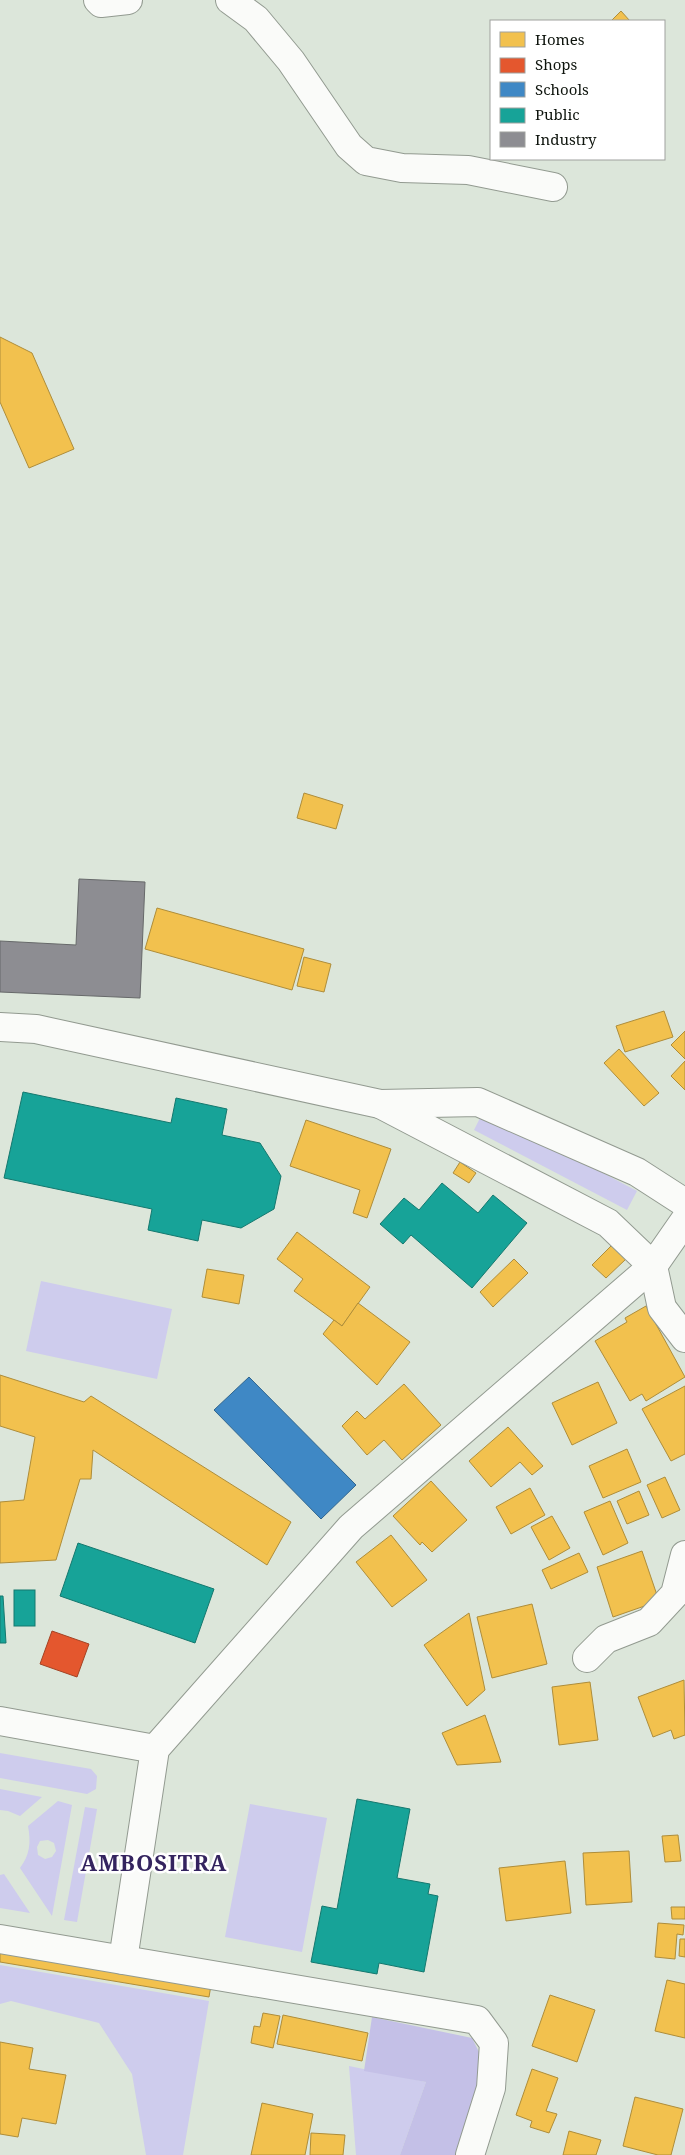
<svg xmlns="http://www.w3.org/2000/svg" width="685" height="2155" viewBox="0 0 685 2155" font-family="'Noto Serif',serif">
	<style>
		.green { fill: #cecced; fill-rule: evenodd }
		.forest { fill: #c4c0e7 }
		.homes { fill: #f2c14e; stroke: #ae8d3a }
		.shops { fill: #e4572e; stroke: #a44324 }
		.schools { fill: #3f88c5; stroke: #30658e }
		.public { fill: #17a398; stroke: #14786e }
		.industry { fill: #8d8d92; stroke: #67696a }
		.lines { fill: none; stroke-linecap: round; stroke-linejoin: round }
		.minor-casing { stroke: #929a90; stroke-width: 30 }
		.minor { stroke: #fafbf9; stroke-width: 28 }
		.labels { text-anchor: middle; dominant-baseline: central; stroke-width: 5; stroke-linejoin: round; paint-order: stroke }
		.district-label { font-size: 22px; font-weight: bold; letter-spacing: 1px; fill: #34245f; stroke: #fff }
	</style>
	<rect width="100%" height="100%" fill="#dce6da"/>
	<!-- green -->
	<g class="green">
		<polygon points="484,1110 637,1191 627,1210 474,1130"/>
		<polygon points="41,1281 172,1309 157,1379 26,1351"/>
		<polygon points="0,1753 91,1769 97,1776 96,1789 87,1794 0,1778"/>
		<polygon points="0,1789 42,1797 20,1816 8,1811 0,1810"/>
		<path d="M58,1801L72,1805L52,1916L20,1868C30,1855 31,1842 28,1826ZM48,1840L54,1843L56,1851L52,1857L45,1859L38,1855L37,1847L40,1841Z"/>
		<polygon points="250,1804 327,1818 302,1952 225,1937"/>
		<polygon points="85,1807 97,1809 77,1922 64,1920"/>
		<polygon points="4,1874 30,1913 0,1908 0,1875"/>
		<polygon points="0,1965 209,2001 183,2155 146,2155 132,2074 99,2023 11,2001 0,2004"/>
		<polygon points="349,2066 426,2082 400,2155 356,2155"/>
	</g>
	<!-- forest -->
	<polygon class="forest" points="372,2017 472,2038 483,2060 470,2115 455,2155 400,2155 426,2082 364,2071"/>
	<!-- homes -->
	<g class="homes">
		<polygon points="621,11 630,21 611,21"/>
		<polygon points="0,337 32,353 74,449 29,468 0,402"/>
		<polygon points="304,793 343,805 336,829 297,818"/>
		<polygon points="157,908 304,949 292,990 145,949"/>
		<polygon points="304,957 331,964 324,992 297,986"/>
		<polygon points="664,1011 673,1037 625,1052 616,1026"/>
		<polygon points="685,1031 685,1059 671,1045"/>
		<polygon points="619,1049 659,1093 644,1106 604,1063"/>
		<polygon points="685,1061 685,1090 671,1076"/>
		<polygon points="306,1120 391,1149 367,1218 353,1213 360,1190 290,1166"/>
		<polygon points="460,1162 476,1173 469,1183 453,1173"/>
		<polygon points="297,1232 370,1287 342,1326 294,1291 303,1279 277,1259"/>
		<polygon points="612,1245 626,1259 606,1278 592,1265"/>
		<polygon points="514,1259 528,1273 493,1307 480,1292"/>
		<polygon points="207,1269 244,1275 239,1304 202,1297"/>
		<polygon points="358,1303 410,1342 377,1385 323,1334 334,1320 342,1326"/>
		<polygon points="646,1306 685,1377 646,1401 642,1394 630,1401 595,1341 627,1322 625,1318"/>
		<polygon points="0,1375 84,1402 91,1396 291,1522 267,1565 93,1450 91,1479 80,1479 56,1560 0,1563 0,1502 24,1500 35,1437 0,1426"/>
		<polygon points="598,1382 617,1423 572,1445 552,1403"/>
		<polygon points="404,1384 441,1425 402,1460 384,1440 367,1455 342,1426 357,1411 365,1419"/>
		<polygon points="685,1386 685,1454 671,1461 642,1409"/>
		<polygon points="508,1427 543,1466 532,1475 520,1462 491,1487 469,1461"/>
		<polygon points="627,1449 641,1482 603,1498 589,1466"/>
		<polygon points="665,1477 680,1510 662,1518 647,1485"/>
		<polygon points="431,1481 467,1520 432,1552 422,1542 420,1545 393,1516"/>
		<polygon points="530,1488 545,1515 511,1534 496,1507"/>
		<polygon points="639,1491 649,1515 627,1524 617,1501"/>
		<polygon points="610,1501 628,1543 603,1555 584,1512"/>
		<polygon points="552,1516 570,1548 549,1560 531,1527"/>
		<polygon points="391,1535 427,1580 392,1607 356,1562"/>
		<polygon points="642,1551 659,1601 613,1617 597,1567"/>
		<polygon points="579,1553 588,1572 551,1589 542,1570"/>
		<polygon points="532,1604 547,1664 492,1678 477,1617"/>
		<polygon points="469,1613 485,1690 467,1706 424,1645"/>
		<polygon points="684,1680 685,1735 674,1739 671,1730 653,1737 638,1697"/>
		<polygon points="590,1682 598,1740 559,1745 552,1687"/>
		<polygon points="485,1715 501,1762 457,1765 442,1733"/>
		<polygon points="678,1835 681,1861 665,1862 662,1836"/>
		<polygon points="629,1851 632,1902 586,1905 583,1853"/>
		<polygon points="565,1861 571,1913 506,1921 499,1868"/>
		<polygon points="671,1907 685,1907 685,1919 672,1919"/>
		<polygon points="658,1923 684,1925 683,1935 677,1934 675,1959 655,1957"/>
		<polygon points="680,1939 685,1939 685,1957 679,1956"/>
		<polygon points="0,1944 212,1979 209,1997 0,1962"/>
		<polygon points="667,1980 685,1984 685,2038 655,2031"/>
		<polygon points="550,1995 595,2010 577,2062 532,2046"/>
		<polygon points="263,2013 280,2016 273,2048 251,2043 254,2026 260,2027"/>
		<polygon points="283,2015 368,2033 362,2061 277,2044"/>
		<polygon points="0,2042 33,2048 29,2069 66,2075 56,2124 22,2118 18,2137 0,2134"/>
		<polygon points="532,2069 558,2078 546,2111 557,2114 549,2133 530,2127 532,2121 516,2115"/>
		<polygon points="635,2097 683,2109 671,2155 658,2155 623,2146"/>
		<polygon points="262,2103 313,2114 305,2155 251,2155"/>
		<polygon points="569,2131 601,2140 596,2155 563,2155"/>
		<polygon points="311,2133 345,2135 343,2155 310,2155"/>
	</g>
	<!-- shops -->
	<polygon class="shops" points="52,1631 89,1644 77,1677 40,1664"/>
	<!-- schools -->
	<polygon class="schools" points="249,1377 356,1485 321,1519 214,1410"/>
	<!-- public -->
	<g class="public">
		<polygon points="23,1092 171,1123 176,1098 227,1109 222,1135 260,1143 281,1176 274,1209 241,1228 202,1220 198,1241 148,1230 152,1209 4,1178"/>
		<polygon points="442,1183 478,1213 493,1195 527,1223 472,1288 411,1235 403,1244 380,1224 404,1198 419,1210"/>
		<polygon points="78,1543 214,1589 195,1643 60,1596"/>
		<rect x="14" y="1590" width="21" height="36"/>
		<polygon points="0,1596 3,1596 6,1643 0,1643"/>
		<polygon points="357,1799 410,1809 397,1878 430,1884 428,1894 438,1896 424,1972 379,1963 377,1974 311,1962 322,1906 337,1909"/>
	</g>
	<!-- industry -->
	<polygon class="industry" points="79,879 145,882 140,998 0,992 0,941 76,945"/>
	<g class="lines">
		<!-- minor casing -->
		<g class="minor-casing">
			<g id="minor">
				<polyline points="98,0 101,3 128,0"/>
				<polyline points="230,0 256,19 291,61 349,146 366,161 402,168 468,170 553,187"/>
				<polyline points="0,1027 36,1029 380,1104 478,1102 637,1172 685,1203"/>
				<polyline points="382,1105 608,1223 653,1266 662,1308 685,1338"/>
				<polyline points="587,1658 606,1639 649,1622 675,1594 685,1555"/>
				<polyline points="0,1721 155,1749"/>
				<polyline points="0,1939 477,2020 494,2043 491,2088 470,2155"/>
				<polyline points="123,1960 155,1749 351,1527 653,1266 685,1220"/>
			</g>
		</g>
		<!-- minor -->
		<use href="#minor" class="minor"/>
	</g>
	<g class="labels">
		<!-- district labels -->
		<g class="district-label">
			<text x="154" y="1862">AMBOSITRA</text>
		</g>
	</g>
	<!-- legend -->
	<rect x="490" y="20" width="175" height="140" fill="#ffffff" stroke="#9fa19e"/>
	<rect x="500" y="32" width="25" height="15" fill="#f2c14e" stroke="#9fa19e"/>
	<text x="535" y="45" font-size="15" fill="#0e140d">Homes</text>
	<rect x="500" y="58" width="25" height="15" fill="#e4572e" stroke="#9fa19e"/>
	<text x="535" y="70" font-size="15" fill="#0e140d">Shops</text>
	<rect x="500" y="82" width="25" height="15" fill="#3f88c5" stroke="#9fa19e"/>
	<text x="535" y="95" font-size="15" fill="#0e140d">Schools</text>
	<rect x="500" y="108" width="25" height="15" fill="#17a398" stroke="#9fa19e"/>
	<text x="535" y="120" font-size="15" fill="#0e140d">Public</text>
	<rect x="500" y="132" width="25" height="15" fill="#8d8d92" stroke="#9fa19e"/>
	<text x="535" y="145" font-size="15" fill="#0e140d">Industry</text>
</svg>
